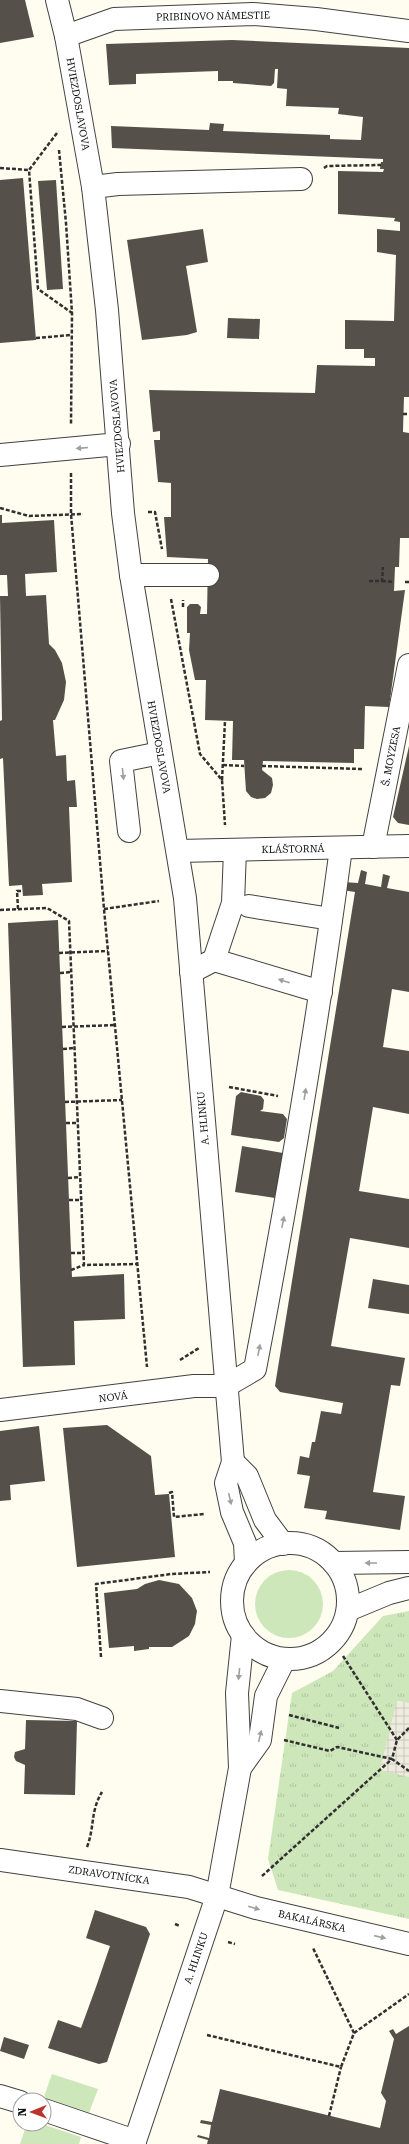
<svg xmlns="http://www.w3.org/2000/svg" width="409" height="2144" viewBox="0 0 409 2144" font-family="'Roboto Serif',serif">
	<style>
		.grass { fill: #cde7ba }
		.park { fill: url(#park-tufts) }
		.plaza { fill: url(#plaza-grid) }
		.building { fill: #56504b }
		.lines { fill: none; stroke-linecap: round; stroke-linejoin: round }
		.minor-casing { stroke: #414141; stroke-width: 24 }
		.path { stroke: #303030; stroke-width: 2.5; stroke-dasharray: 4 2; stroke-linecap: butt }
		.minor { stroke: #fff; stroke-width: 22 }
		.oneway { fill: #9f9f9f }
		.labels { text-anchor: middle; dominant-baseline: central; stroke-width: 4; stroke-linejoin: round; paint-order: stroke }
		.street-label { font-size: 10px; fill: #0e0e0e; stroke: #fff }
	</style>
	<defs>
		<pattern id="park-tufts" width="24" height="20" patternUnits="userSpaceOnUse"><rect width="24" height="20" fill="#cde7ba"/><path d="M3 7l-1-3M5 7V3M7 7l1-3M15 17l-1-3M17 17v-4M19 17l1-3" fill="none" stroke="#afc59f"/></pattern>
		<pattern id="plaza-grid" width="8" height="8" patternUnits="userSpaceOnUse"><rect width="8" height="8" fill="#eeecdf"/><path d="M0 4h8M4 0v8" fill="none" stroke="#cbc9be"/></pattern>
	</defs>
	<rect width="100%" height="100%" fill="#fefdef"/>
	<!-- grass -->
	<g class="grass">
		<circle cx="289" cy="1604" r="34"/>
		<polygon points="52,2074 98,2089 89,2113 44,2097"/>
		<polygon points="22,2124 42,2124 81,2137 79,2144 20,2144 26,2126"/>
	</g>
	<!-- park -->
	<polygon class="park" points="409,1611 409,1919 278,1890 268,1859 292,1693 333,1671 383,1616"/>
	<!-- plaza -->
	<polygon class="plaza" points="397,1700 409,1703 409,1777 380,1770"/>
	<!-- building -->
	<g class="building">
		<polygon points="0,0 25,0 34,37 0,43"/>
		<polygon points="232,40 409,48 409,397 404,397 403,430 403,432 409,433 409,538 400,538 399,567 395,567 394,591 405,590 389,707 365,706 364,749 354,749 354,763 263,761 262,770 272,778 273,785 271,793 265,798 257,799 251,797 246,791 244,760 232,760 233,721 205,720 206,680 195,680 189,650 190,633 187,633 187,607 190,604 198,604 201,607 200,614 207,614 208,559 167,557 164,517 171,517 171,483 158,482 154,440 160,440 160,431 153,432 149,390 315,393 317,365 375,366 375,358 364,358 364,349 345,349 345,320 394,321 396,255 377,252 377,229 400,231 400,222 394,221 395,218 338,214 338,171 383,172 384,169 380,169 381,162 383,162 383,159 112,148 111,126 209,130 210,123 224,124 223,131 330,135 330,139 361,140 363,117 338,114 339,108 286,106 287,89 277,88 278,69 275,69 274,83 271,86 233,83 233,81 218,81 218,71 136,74 136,84 109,85 106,44"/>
		<polygon points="23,178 36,340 0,343 0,180"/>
		<polygon points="56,180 63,289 47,290 38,181"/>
		<polygon points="203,229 208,262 186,266 197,332 187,335 142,340 127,240"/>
		<polygon points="228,318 260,319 259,339 227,338"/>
		<polygon points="0,515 2,515 2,523 54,520 57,572 25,574 26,596 46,595 49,644 55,650 62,663 66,682 64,700 55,720 53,720 56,756 66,755 67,781 75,780 77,807 69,807 72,882 42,884 43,895 23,896 22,885 9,886 3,758 0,759 0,721 2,720 0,596 8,596 7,575 0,575"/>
		<polygon points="409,746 409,825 398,823 393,817"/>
		<polygon points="361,870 367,872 365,884 381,887 383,874 390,876 387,888 409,892 409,992 392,989 383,1047 409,1051 409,1114 373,1107 359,1191 409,1199 409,1248 350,1238 331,1346 405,1358 400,1386 391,1385 373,1492 405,1496 400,1530 325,1519 327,1511 304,1508 310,1476 297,1474 300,1456 309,1458 312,1442 315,1442 321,1411 341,1414 343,1403 280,1392 275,1386 355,892 342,890 343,882 358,883"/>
		<polygon points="58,920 72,1277 124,1274 125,1319 74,1321 75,1365 23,1367 8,923"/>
		<polygon points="241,1092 261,1096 264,1100 263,1109 260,1111 283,1114 287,1119 284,1138 279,1142 231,1135 236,1096"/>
		<polygon points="242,1146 283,1153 275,1198 235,1192"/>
		<polygon points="373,1279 409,1285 409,1314 368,1308"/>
		<polygon points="107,1425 151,1456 155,1495 169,1494 175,1557 77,1567 63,1428"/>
		<polygon points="39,1426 45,1481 10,1485 11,1500 0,1501 0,1431"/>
		<polygon points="159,1580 179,1584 192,1598 197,1611 196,1617 195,1624 189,1636 172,1647 149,1647 149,1649 134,1651 134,1646 109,1648 104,1593 137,1589 145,1584"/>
		<polygon points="26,1720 77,1721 75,1795 24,1794 25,1765 16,1761 14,1757 15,1752 25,1749"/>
		<polygon points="95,1910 146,1927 150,1934 107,2062 99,2064 48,2048 58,2020 81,2028 96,1987 110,1946 86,1938"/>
		<polygon points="409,2026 409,2144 207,2144 208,2140 197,2137 198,2135 209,2138 211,2125 200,2123 201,2120 212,2122 220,2089 380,2128 386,2101 381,2093 394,2039 389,2031 393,2029 396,2034"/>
		<polygon points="4,2037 29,2045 24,2059 0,2051"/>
	</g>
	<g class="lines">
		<!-- minor casing -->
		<g class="minor-casing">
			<g id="minor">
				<polyline points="57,0 66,36 93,187 107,310 123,513 131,575 185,898 233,1462 226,1483 232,1512 245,1543 246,1563"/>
				<polyline points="66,36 114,19 253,14 316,19 409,31"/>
				<polyline points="93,187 118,184 301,179"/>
				<polyline points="0,455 119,444"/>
				<polyline points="131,575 208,575"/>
				<polyline points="129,831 121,761 160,753"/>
				<polyline points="373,847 409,665"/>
				<polyline points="178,851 409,846"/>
				<polyline points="249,906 331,919"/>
				<polyline points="214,960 321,992"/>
				<polyline points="191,972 214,960 233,903 235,850"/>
				<path d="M226,1386L255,1369C288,1196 318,1022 341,848"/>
				<polyline points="0,1410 194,1386 226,1386"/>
				<polyline points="233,1462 247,1476 265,1520 283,1544"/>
				<circle cx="290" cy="1601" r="58"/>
				<polyline points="334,1563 409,1562"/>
				<polyline points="348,1610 389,1593 409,1588"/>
				<polyline points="0,1701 77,1709 102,1718"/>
				<polyline points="240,1768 260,1740 266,1696 284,1660"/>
				<polyline points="0,1860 189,1887 256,1908 409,1944"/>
				<polyline points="0,2096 20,2102"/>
				<polyline points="44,2110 135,2141"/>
				<polyline points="134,2144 217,1896 240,1768 237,1693 243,1635"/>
			</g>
		</g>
		<!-- path -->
		<g class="path">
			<polyline points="57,133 29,170 38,289 72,313"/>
			<polyline points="59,150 66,223 72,313 71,424"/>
			<polyline points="0,168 29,170"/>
			<polyline points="324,168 327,166 381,165"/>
			<polyline points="36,338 71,335"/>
			<polyline points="403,414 409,414"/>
			<polyline points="71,473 71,514 104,909 147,1367"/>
			<polyline points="0,508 29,516 83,514"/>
			<polyline points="148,512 155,512 162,549"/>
			<polyline points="369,581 382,581 383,567"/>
			<polyline points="382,581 394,582"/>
			<polyline points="405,582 409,582"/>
			<polyline points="171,599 200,754 222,780 225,825"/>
			<polyline points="183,607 183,600"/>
			<polyline points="223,765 244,766"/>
			<polyline points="262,766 362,769"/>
			<polyline points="222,780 225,721"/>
			<polyline points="18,909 17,891 22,891"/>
			<polyline points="104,909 159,901"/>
			<polyline points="0,910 47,908 69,921 84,1265 138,1264"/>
			<polyline points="59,953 108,951"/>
			<polyline points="60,973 71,972"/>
			<polyline points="62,1027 115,1025"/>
			<polyline points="63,1049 74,1048"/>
			<polyline points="229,1087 278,1096"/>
			<polyline points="65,1102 122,1100"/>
			<polyline points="66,1123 78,1123"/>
			<polyline points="68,1178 80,1177"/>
			<polyline points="69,1200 81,1200"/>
			<polyline points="71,1253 83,1253"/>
			<polyline points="71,1270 84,1265"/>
			<polyline points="180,1360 199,1348"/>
			<polyline points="169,1493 172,1492 174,1517 204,1514"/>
			<polyline points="343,1656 397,1740"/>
			<polyline points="101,1657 96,1584 171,1574 210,1572"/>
			<polyline points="289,1715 339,1728"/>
			<polyline points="409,1728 397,1740 392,1759 409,1771"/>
			<polyline points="284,1740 330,1751 337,1747 392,1759"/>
			<path d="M87,1847C95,1826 90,1812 102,1792"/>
			<polyline points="262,1876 392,1759"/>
			<polyline points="175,1924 180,1926"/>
			<polyline points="228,1942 235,1944"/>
			<polyline points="354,2033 409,1994"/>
			<polyline points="207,2035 341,2067 354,2033 313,1948"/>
			<polyline points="329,2116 341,2067"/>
		</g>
		<!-- minor -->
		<use href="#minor" class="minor"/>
	</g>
	<!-- one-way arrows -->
	<defs><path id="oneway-solid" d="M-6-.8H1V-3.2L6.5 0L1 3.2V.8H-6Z"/></defs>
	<g class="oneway">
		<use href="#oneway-solid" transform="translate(82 448) rotate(175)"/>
		<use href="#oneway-solid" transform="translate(123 774) rotate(84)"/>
		<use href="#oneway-solid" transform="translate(284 981) rotate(-163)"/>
		<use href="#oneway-solid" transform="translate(305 1094) rotate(-81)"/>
		<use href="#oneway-solid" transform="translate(283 1222) rotate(-79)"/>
		<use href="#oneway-solid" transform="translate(259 1350) rotate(-79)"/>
		<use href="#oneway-solid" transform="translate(230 1499) rotate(77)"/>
		<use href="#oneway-solid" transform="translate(371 1563) rotate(180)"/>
		<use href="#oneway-solid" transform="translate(239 1674) rotate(96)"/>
		<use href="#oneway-solid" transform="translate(260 1736) rotate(-77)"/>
		<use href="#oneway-solid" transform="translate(254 1908) rotate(16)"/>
		<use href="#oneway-solid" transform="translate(380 1937) rotate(13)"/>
	</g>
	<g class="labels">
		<!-- street labels -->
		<g class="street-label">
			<text transform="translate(213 16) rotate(-1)">PRIBINOVO NÁMESTIE</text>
			<text transform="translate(78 104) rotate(80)">HVIEZDOSLAVOVA</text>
			<text transform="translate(117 426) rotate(-95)">HVIEZDOSLAVOVA</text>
			<text transform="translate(159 747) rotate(80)">HVIEZDOSLAVOVA</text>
			<text transform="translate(391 756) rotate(-79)">Š. MOYZESA</text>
			<text transform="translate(293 849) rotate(-1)">KLÁŠTORNÁ</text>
			<text transform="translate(203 1118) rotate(-95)">A. HLINKU</text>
			<text transform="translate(113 1397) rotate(-7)">NOVÁ</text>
			<text transform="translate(109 1875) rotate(8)">ZDRAVOTNÍCKA</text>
			<text transform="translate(312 1921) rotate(13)">BAKALÁRSKA</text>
			<text transform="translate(196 1958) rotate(-71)">A. HLINKU</text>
		</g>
	</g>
	<!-- north arrow -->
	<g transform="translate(32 2112) rotate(269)"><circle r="19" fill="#ffffff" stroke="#9f9f9f"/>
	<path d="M0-3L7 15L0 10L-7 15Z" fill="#b8342c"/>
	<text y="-6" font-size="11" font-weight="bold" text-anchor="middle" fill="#0e0e0e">N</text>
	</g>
</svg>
